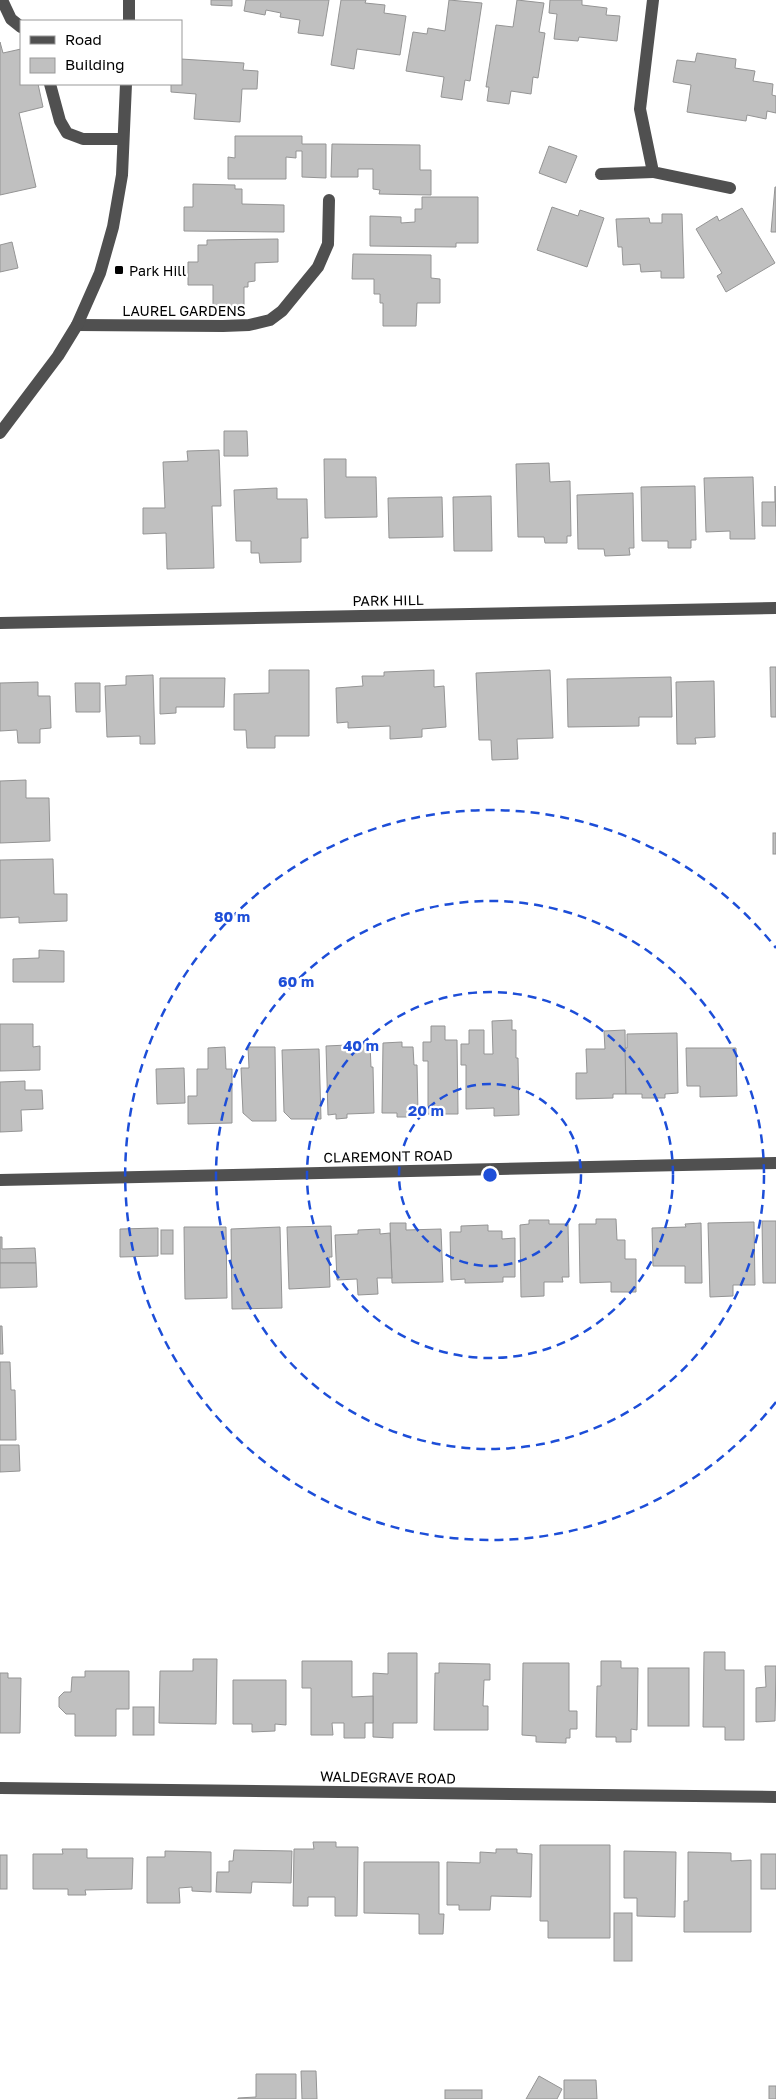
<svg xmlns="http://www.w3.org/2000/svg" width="776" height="2099" viewBox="0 0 776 2099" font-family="'Golos Text',sans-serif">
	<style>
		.building { fill: #c0c0c0; stroke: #949494 }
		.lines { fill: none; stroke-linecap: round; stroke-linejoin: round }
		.minor { stroke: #505050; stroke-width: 12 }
		.ring { fill: none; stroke: #1d4ed8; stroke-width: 2.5; stroke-dasharray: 9 6 }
		.poi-dot { fill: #000; stroke: #fff; stroke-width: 2 }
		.labels { text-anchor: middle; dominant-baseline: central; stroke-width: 4.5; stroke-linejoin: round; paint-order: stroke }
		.poi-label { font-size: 14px; fill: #000; stroke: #fff; text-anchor: start }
		.street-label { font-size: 14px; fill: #000; stroke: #fff }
		.centre { fill: #1d4ed8; stroke: #fff; stroke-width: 2.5 }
		.ring-label { font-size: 15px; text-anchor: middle; font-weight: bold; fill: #1d4ed8; stroke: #fff; stroke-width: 4.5; stroke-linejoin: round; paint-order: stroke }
	</style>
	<rect width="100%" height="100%" fill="#fff"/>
	<!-- building -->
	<g class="building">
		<polygon points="211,0 232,0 232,6 211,5"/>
		<polygon points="246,0 329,0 323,36 298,33 300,20 280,17 281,13 266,10 265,15 244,11"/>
		<polygon points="341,0 366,0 365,3 385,5 384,13 406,16 400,55 357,49 354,69 331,65"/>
		<polygon points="449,0 482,3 470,81 465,80 462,100 441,97 444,77 406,71 413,32 427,34 428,28 445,31"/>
		<polygon points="517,0 544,3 539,32 545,33 538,78 533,77 531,94 511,91 509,104 487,101 489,87 486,87 496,25 513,27"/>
		<polygon points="550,0 582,0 582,5 607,8 606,15 620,16 617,41 579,37 578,41 554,39 557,14 549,13"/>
		<polygon points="0,42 3,53 21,49 21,84 38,84 43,107 19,113 36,187 0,195"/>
		<polygon points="697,53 736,59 735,68 755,71 753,81 773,84 772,95 776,96 776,113 767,111 766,119 747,115 746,121 687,112 691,85 673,82 677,60 695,62"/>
		<polygon points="181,59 244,63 243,70 258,71 257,89 242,89 240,122 194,119 196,94 171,92 171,84 181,84"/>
		<polygon points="235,136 302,136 302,144 326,144 326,178 302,177 302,151 296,151 296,158 286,157 286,179 228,179 228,157 235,158"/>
		<polygon points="332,144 420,145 420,170 431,170 431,195 379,194 380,190 373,189 373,169 358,169 358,177 331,177"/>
		<polygon points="549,146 577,156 566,183 539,173"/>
		<polygon points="193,184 235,185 235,189 242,189 242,204 284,205 284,232 184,231 184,207 193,207"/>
		<polygon points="775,187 776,187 776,232 771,232"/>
		<polygon points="422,197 478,197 478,243 456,243 456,247 370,246 370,216 401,217 401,223 415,222 415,209 422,209"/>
		<polygon points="552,207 578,216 580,210 604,218 587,267 537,250"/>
		<polygon points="742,208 775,263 726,292 717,276 722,273 696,229 717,216 719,221"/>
		<polygon points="662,214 682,214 684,278 661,278 661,271 641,272 640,264 623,265 622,247 618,247 616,219 649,218 650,223 662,223"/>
		<polygon points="278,239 278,262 255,263 255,281 248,282 248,287 244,287 244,310 213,311 213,285 188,285 188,262 198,262 198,245 207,245 207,240"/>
		<polygon points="12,242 18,268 0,272 0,245"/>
		<polygon points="353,254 431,255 431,278 440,279 440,303 417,303 416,326 383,326 383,303 380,303 380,294 374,294 374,279 352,279"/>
		<polygon points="224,431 247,431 248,456 224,456"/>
		<polygon points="219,450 221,506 212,506 214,568 167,569 166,533 143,534 143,508 165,508 163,462 188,461 187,451"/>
		<polygon points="324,459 346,459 346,477 376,477 377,517 325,518"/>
		<polygon points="549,463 550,482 570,481 571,536 567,536 567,543 545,543 544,537 518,537 516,464"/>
		<polygon points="753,477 755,539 730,539 730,531 706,532 704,478"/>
		<polygon points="695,486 696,540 691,540 691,548 668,548 668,541 642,541 641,487"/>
		<polygon points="775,486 776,526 762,526 762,502 775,502"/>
		<polygon points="277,488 277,499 307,499 308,538 301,538 301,562 260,563 259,553 251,553 251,541 236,541 234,490"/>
		<polygon points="633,493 634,548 629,548 630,555 605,556 604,549 578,549 577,495"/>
		<polygon points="491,496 492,551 454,551 453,497"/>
		<polygon points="442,497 443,537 389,538 388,498"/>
		<polygon points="770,667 776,667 776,717 771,717"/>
		<polygon points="269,670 309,670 309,736 275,736 275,748 247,748 246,730 234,730 234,694 269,693"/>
		<polygon points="434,670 434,687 444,686 446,727 422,729 422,737 390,739 390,726 348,728 348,722 337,723 336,688 363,686 362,676 384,676 384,672"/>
		<polygon points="550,670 553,738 517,739 518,759 492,760 491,740 479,740 476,673"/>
		<polygon points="153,675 155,744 140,744 140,736 107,737 105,686 126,685 126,676"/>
		<polygon points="671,677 672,717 639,717 639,726 568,727 567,679"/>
		<polygon points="160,678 225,678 224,707 176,707 176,713 160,714"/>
		<polygon points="714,681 715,737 695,738 696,744 677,744 676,682"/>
		<polygon points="38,682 38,696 50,696 51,728 40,729 40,743 18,743 17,730 0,731 0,683"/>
		<polygon points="75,683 100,683 100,712 76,712"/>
		<polygon points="26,780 26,798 49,798 50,841 0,843 0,781"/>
		<rect x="773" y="833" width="3" height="21"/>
		<polygon points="53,859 54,894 67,894 67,921 19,923 19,917 0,918 0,860"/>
		<polygon points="39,950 64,951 64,982 13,982 13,959 39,958"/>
		<polygon points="512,1020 512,1030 516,1030 516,1058 518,1058 519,1115 494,1116 494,1108 466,1109 466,1065 461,1065 461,1044 469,1044 469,1030 484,1030 484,1054 493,1054 492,1021"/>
		<polygon points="0,1024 33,1024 33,1047 40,1046 40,1070 0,1071"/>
		<polygon points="431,1026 445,1026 445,1040 457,1040 458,1114 428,1114 428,1061 423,1061 423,1042 431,1042"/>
		<polygon points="625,1030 626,1094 613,1094 613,1098 576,1099 576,1073 587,1073 586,1049 605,1049 604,1031"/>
		<polygon points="677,1033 678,1093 665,1094 665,1098 642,1098 642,1094 626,1094 625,1048 627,1048 627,1034"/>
		<polygon points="402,1042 402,1047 413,1047 414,1065 417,1065 418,1113 412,1113 412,1117 397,1117 397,1113 382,1113 383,1043"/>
		<polygon points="370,1044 371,1067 373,1067 374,1113 347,1114 347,1118 336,1119 336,1114 328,1115 326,1046"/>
		<polygon points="225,1047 226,1069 232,1069 232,1123 188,1124 188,1096 197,1096 197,1069 208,1069 208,1048"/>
		<polygon points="248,1047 275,1047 276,1121 252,1121 243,1113 241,1068 249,1068"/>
		<polygon points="686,1048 736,1048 737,1096 700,1097 700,1086 687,1086"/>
		<polygon points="319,1049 321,1119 291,1119 284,1112 282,1050"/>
		<polygon points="184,1068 185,1103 157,1104 156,1069"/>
		<polygon points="25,1081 25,1090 42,1090 43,1109 21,1110 22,1131 0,1132 0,1082"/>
		<polygon points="596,1219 616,1219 617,1240 625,1240 625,1259 636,1259 636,1292 611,1292 611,1282 580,1283 579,1224 596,1224"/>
		<polygon points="529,1220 549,1220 549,1224 568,1224 569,1277 562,1277 563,1282 544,1282 544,1296 521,1297 520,1225 529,1224"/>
		<polygon points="762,1221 776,1221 776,1283 763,1283"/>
		<polygon points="754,1222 755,1285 733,1285 733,1296 710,1297 708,1223"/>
		<polygon points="390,1223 406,1223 406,1230 441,1229 443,1282 392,1283"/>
		<polygon points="701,1223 702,1283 685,1283 685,1266 653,1266 652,1228 686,1227 685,1224"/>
		<polygon points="488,1225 488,1231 502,1231 502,1239 515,1238 515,1277 503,1277 503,1282 465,1283 465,1279 451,1280 450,1232 461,1232 461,1226"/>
		<polygon points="331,1226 332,1257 329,1257 330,1287 289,1289 287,1227"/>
		<polygon points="184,1227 226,1227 227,1298 185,1299"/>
		<polygon points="280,1227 282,1308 232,1309 231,1229"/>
		<polygon points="158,1228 158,1256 120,1257 120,1229"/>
		<polygon points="380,1229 380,1234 390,1233 392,1278 377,1278 378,1294 358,1295 357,1279 337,1280 335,1235 358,1234 358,1230"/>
		<rect x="161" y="1230" width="12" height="24"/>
		<polygon points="0,1237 2,1237 2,1249 35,1248 36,1263 0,1263"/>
		<polygon points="0,1263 36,1263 37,1287 0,1288"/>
		<polygon points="0,1326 2,1326 3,1354 0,1354"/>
		<polygon points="0,1362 10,1362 11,1390 15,1390 16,1440 0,1440"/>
		<polygon points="0,1445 19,1445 20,1471 0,1472"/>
		<polygon points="704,1652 725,1652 725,1670 744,1670 744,1740 725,1740 725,1727 703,1727"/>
		<polygon points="388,1653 417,1653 417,1723 393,1723 393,1738 373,1737 373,1673 388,1674"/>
		<polygon points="193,1659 217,1659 216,1724 159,1723 160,1671 193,1671"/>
		<polygon points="302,1661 352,1661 352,1697 373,1696 373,1723 365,1723 365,1738 344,1738 344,1723 332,1723 333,1735 311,1735 311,1688 302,1688"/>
		<polygon points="601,1661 621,1661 621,1668 638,1668 637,1730 631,1729 631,1742 616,1742 616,1737 596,1737 597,1686 601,1686"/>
		<polygon points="439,1663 490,1664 490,1680 484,1680 483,1706 488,1706 488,1730 434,1730 435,1673 439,1673"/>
		<polygon points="523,1663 569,1663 569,1711 577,1711 577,1729 570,1729 570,1738 566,1738 566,1743 536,1742 536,1736 522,1735"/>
		<polygon points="765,1666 776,1666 775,1721 756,1722 756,1688 766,1687"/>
		<rect x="648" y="1668" width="41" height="58"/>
		<polygon points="85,1671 129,1671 129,1709 116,1709 116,1736 75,1736 75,1714 66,1714 59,1707 59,1697 64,1692 71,1692 72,1677 85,1677"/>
		<polygon points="0,1673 8,1673 8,1678 21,1678 20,1733 0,1733"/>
		<polygon points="233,1680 286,1680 286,1725 275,1724 275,1731 252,1732 252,1724 233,1724"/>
		<rect x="133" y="1707" width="21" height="28"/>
		<polygon points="313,1842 336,1842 336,1847 358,1847 357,1916 335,1916 335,1897 308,1897 308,1906 293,1906 294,1849 314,1849"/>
		<polygon points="540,1845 610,1845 610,1938 548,1938 548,1921 540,1921"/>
		<polygon points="62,1849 87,1849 87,1858 133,1858 132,1889 85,1890 86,1895 68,1895 68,1889 33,1889 33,1854 63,1854"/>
		<polygon points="496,1849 517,1849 517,1853 532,1854 531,1897 491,1896 490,1910 459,1910 459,1905 447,1905 447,1862 480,1863 480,1852 496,1853"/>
		<polygon points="234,1850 292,1851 291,1883 252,1882 251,1893 216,1892 217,1872 229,1872 229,1861 233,1861"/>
		<polygon points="165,1851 211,1852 211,1892 192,1891 192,1887 179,1888 180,1903 147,1903 147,1857 165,1857"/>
		<polygon points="624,1851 676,1852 675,1917 637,1916 637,1898 624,1898"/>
		<polygon points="688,1852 731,1853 731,1861 751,1860 751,1932 684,1932 684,1901 688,1901"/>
		<rect x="761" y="1854" width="15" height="35"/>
		<rect x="0" y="1855" width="7" height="34"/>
		<polygon points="364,1862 439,1862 439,1914 444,1914 443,1934 419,1934 419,1914 364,1913"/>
		<rect x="614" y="1913" width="18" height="48"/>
		<polygon points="301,2071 316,2071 317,2099 302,2099"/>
		<polygon points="256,2074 296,2074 296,2099 238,2099 238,2098 256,2097"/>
		<polygon points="539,2076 562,2089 557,2099 526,2099"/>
		<polygon points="564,2080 596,2080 597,2099 564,2099"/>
		<rect x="769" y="2086" width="7" height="13"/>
		<rect x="445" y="2090" width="37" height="9"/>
	</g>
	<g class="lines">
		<!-- minor -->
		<g class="minor">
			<polyline points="2,0 11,19 21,27"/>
			<polyline points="653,0 640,109 653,172 730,188"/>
			<polyline points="129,21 129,0"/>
			<polyline points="50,84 60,121 67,133 83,139 123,139"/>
			<polyline points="601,174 653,172"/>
			<polyline points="77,325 223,326 249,325 270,320 282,311 318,267 328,244 329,200"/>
			<polyline points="0,433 58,356 77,325 100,273 113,227 122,175 126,84"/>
			<polyline points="0,623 776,608"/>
			<polyline points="0,1180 776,1163"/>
			<polyline points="0,1788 776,1797"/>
		</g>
	</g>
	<!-- distance rings -->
	<g class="ring">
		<circle cx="490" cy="1175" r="91"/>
		<circle cx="490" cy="1175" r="183"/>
		<circle cx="490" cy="1175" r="274"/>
		<path d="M776 1402A365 365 0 1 1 776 948"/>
	</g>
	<!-- markers -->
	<rect class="poi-dot" x="114" y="265" width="10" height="10" rx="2.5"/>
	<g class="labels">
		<!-- poi labels -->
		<g class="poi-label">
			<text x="129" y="270">Park Hill</text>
		</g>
		<!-- street labels -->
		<g class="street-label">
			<text x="184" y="310">LAUREL GARDENS</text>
			<text transform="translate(388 600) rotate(-1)">PARK HILL</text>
			<text transform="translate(388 1156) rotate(-1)">CLAREMONT ROAD</text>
			<text transform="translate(388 1777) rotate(1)">WALDEGRAVE ROAD</text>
		</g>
	</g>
	<circle cx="490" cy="1175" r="8" class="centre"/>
	<g class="ring-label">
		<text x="232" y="922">80 m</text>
		<text x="296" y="987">60 m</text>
		<text x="361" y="1051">40 m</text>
		<text x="426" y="1116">20 m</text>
	</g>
	<!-- legend -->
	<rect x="20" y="20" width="162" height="65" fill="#ffffff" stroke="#999999"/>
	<rect x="30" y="36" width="25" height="8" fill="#505050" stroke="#999999"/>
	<text x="65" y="45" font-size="15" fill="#000000">Road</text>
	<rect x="30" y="58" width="25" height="15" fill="#c0c0c0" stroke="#999999"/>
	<text x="65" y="70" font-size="15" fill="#000000">Building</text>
</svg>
